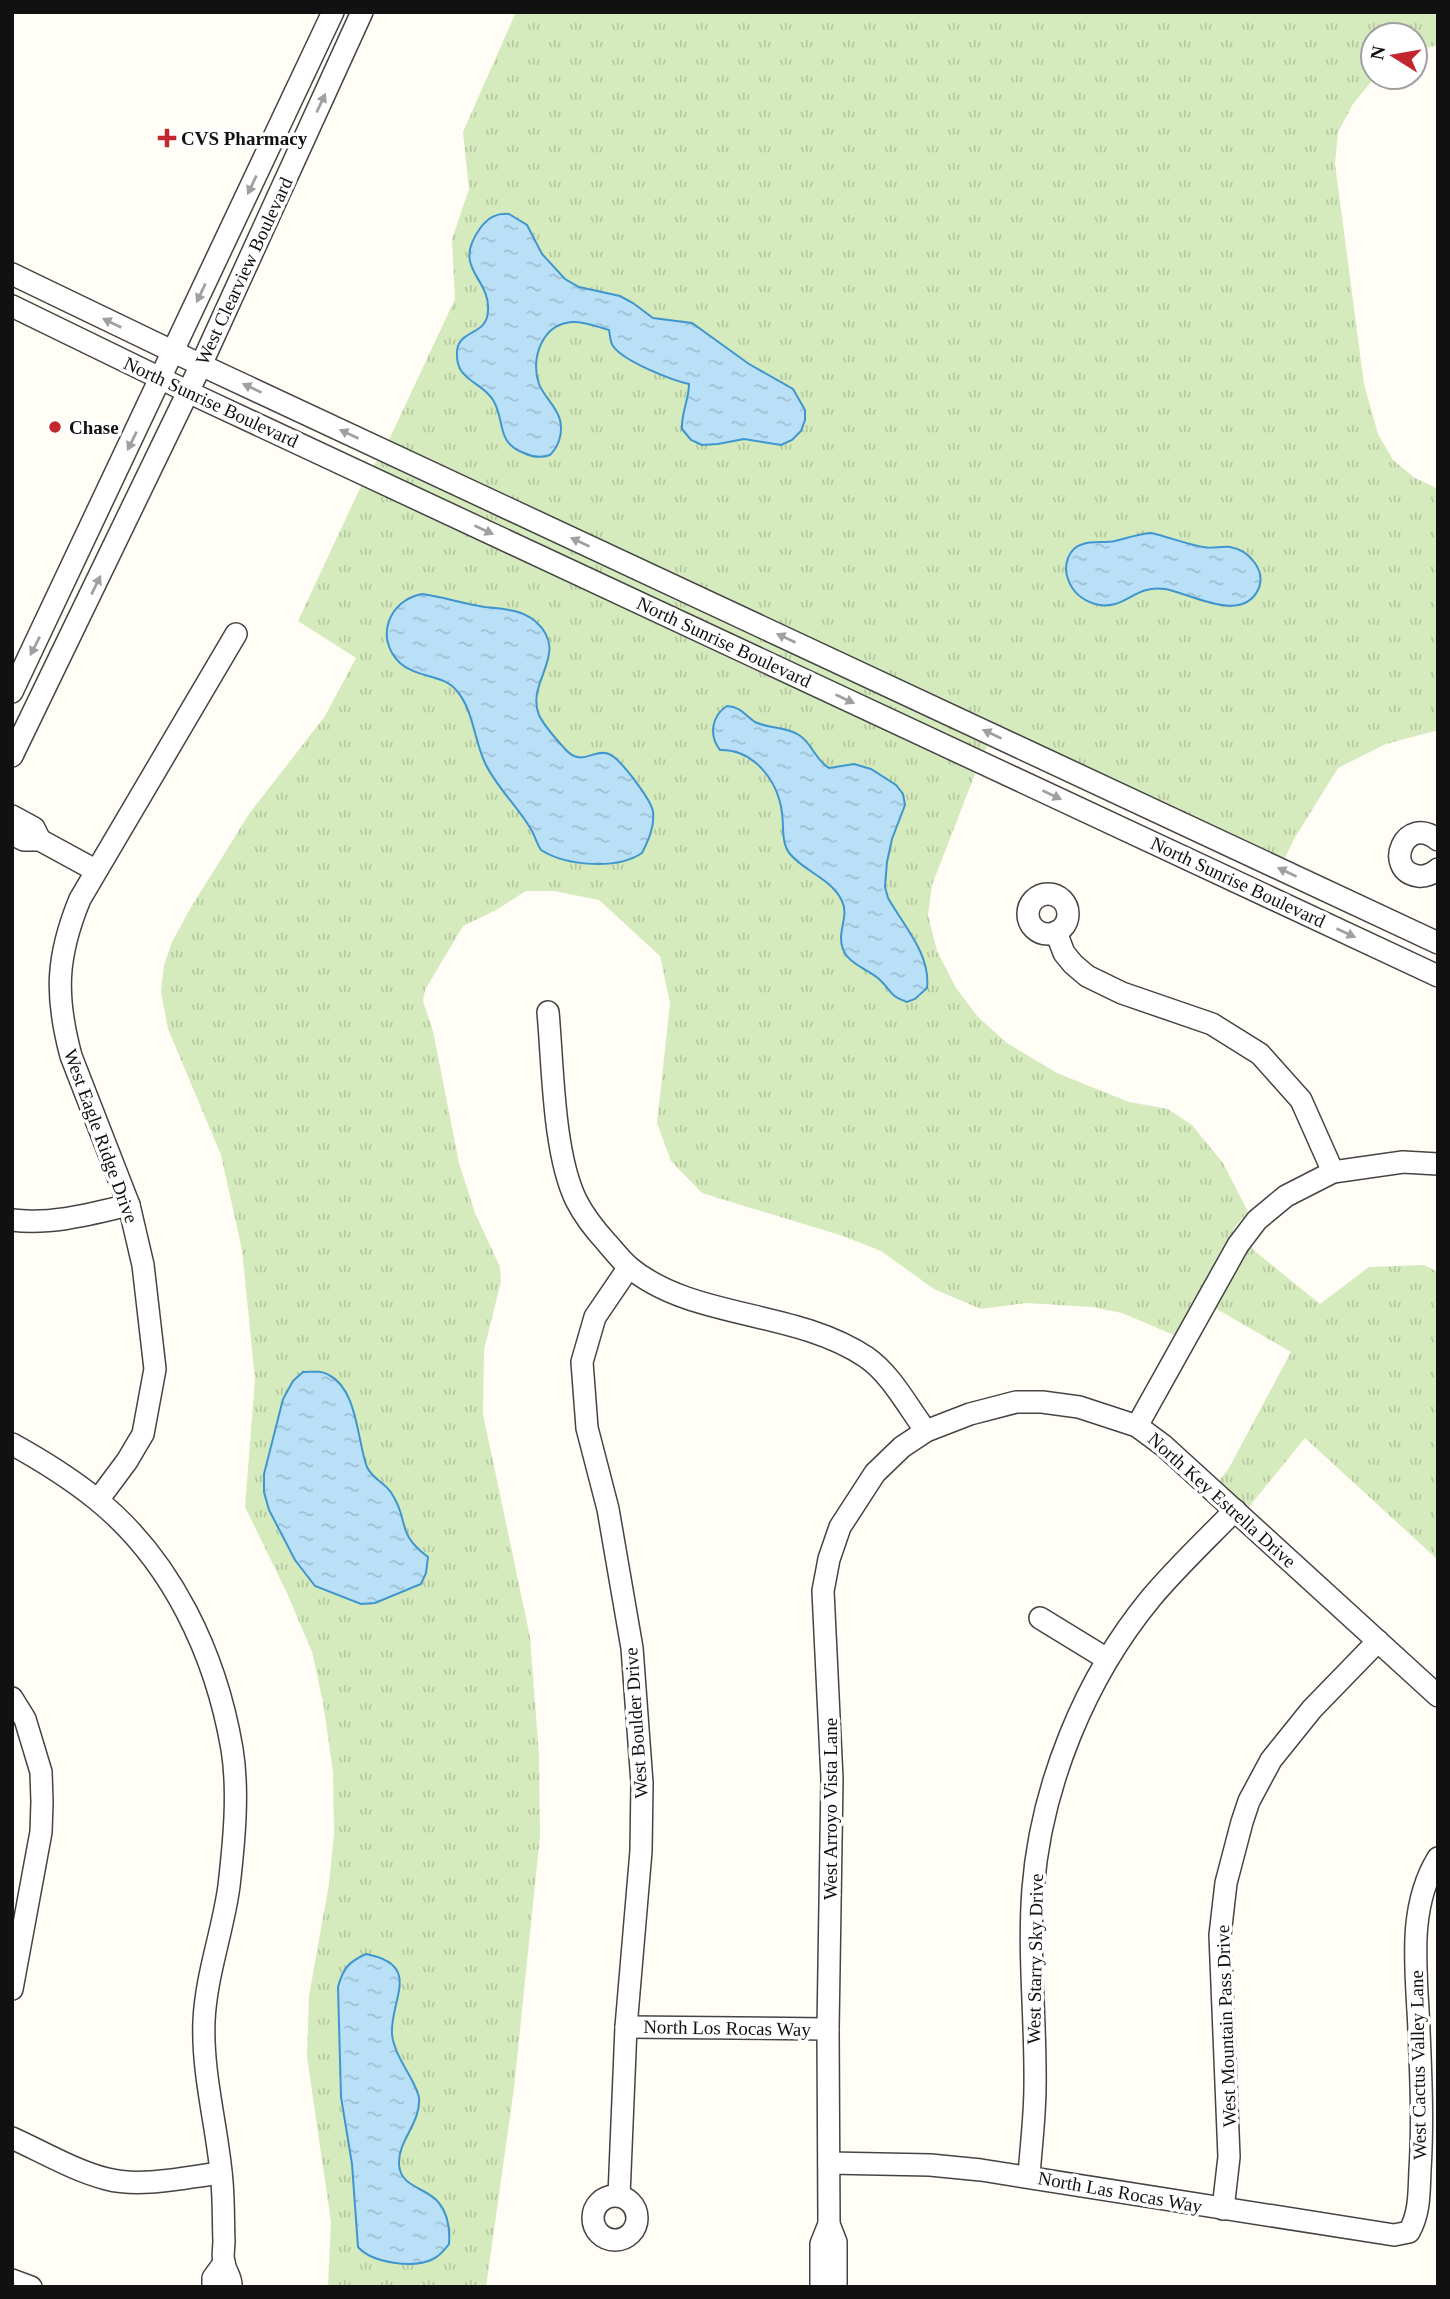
<svg xmlns="http://www.w3.org/2000/svg" width="1450" height="2299" viewBox="0 0 1450 2299" font-family="'Times New Roman',serif">
	<style>
		.grass { fill: url(#grass-tufts) }
		.water { fill: url(#water-ripples); stroke: #3f96cf; stroke-width: 2 }
		.lines { fill: none; stroke-linecap: round; stroke-linejoin: round }
		.minor-casing { stroke: #444; stroke-width: 24 }
		.minor { stroke: #fff; stroke-width: 21 }
		.oneway { fill: #a0a0a0 }
		.poi-dot { fill: #c4262e; stroke: #fff; stroke-width: 2.5 }
		.labels { text-anchor: middle; dominant-baseline: central; stroke-width: 7; stroke-linejoin: round; paint-order: stroke }
		.poi-label { font-size: 19px; font-weight: bold; fill: #111; stroke: #fff; text-anchor: start }
		.street-label { font-size: 19px; fill: #111; stroke: #fff }
	</style>
	<defs>
		<pattern id="grass-tufts" width="24" height="20" patternUnits="userSpaceOnUse" patternTransform="scale(1.75)"><rect width="24" height="20" fill="#d5ebbd"/><path d="M3 7l-1-3M5 7V3M7 7l1-3M15 17l-1-3M17 17v-4M19 17l1-3" fill="none" stroke="#b6c8a1"/></pattern>
		<pattern id="water-ripples" width="26" height="14" patternUnits="userSpaceOnUse" patternTransform="scale(1.75)"><rect width="26" height="14" fill="#b9e0f7"/><path d="M2 4q2-2 4 0t4 0M15 11q2-2 4 0t4 0" fill="none" stroke="#9ebfd3"/></pattern>
	</defs>
	<rect width="100%" height="100%" fill="#fffdf5"/>
	<!-- grass -->
	<polygon class="grass" points="516,12 1438,12 1438,45 1415,51 1415,35 1373,35 1375,77 1353,104 1338,132 1335,164 1364,384 1378,434 1393,460 1415,478 1438,489 1438,730 1386,744 1338,768 1294,839 1284,860 996,727 977,769 932,885 928,915 937,951 956,988 978,1017 1007,1043 1057,1073 1129,1102 1168,1109 1192,1125 1223,1163 1248,1212 1233,1229 1257,1253 1320,1304 1369,1267 1424,1265 1438,1272 1438,1560 1305,1438 1248,1508 1219,1481 1229,1468 1291,1352 1196,1297 1176,1336 1122,1313 1092,1307 1026,1303 981,1309 934,1289 881,1251 843,1236 702,1193 671,1161 657,1123 670,1003 660,956 599,900 554,891 526,891 496,910 463,926 425,990 423,1001 433,1031 459,1163 475,1213 500,1267 501,1281 484,1350 483,1414 530,1637 539,1756 540,1836 514,2088 486,2287 328,2287 331,2222 307,2057 309,1996 329,1884 334,1833 333,1772 323,1702 312,1652 287,1593 245,1507 255,1379 242,1250 221,1155 168,1029 161,992 164,965 172,942 190,909 249,814 325,716 356,658 298,621 362,484 387,444 455,299 452,239 469,189 463,132"/>
	<!-- water -->
	<g class="water">
		<path d="M509,214L527,225L542,254L565,279L579,287L620,296L633,303L653,318L692,323L749,364L793,389L805,410V420L801,431L792,440L781,445L744,439L718,444L702,445L691,440L682,429C681,413 689,400 689,384C671,380 623,361 613,346C610,342 610,335 609,330C597,327 584,321 572,322C542,324 530,359 539,384C544,397 557,407 560,420C563,433 559,446 550,455C541,458 532,457 524,453C495,442 506,421 493,400C481,380 455,382 457,351C459,329 487,336 488,311C491,277 450,269 481,227C489,217 497,213 509,214Z"/>
		<path d="M1151,533C1169,537 1186,544 1203,547C1212,549 1221,546 1230,547C1249,550 1267,571 1258,590C1241,624 1190,593 1165,589C1134,584 1124,612 1095,604C1082,600 1072,591 1068,579C1063,566 1068,548 1083,544C1092,541 1105,543 1115,541C1127,538 1138,534 1151,533Z"/>
		<path d="M422,594C444,597 464,604 485,607C503,609 520,609 535,621C572,653 525,681 539,715C544,726 557,740 565,749C582,768 593,748 609,754C620,758 652,801 653,812C655,826 648,841 642,853C617,870 566,866 541,850C537,844 535,837 532,831C519,808 498,789 486,765C474,742 474,711 457,691C444,674 416,678 400,663C374,638 389,600 422,594Z"/>
		<path d="M727,706C742,707 744,715 755,722C769,729 786,726 799,735C812,743 816,761 829,768L854,764L871,769L896,785L903,794L905,805L892,839L887,862L885,887L888,898C904,926 931,955 927,988L915,999L907,1002C888,995 892,991 879,979C864,966 841,963 841,938C841,926 848,913 842,901C832,879 805,872 790,854C781,843 784,827 782,813C778,781 754,749 720,750C709,736 711,716 727,706Z"/>
		<path d="M303,1372C312,1372 321,1370 329,1375C358,1390 357,1441 367,1467C373,1480 385,1482 392,1494C410,1522 395,1532 428,1557L426,1573L421,1584L375,1603L361,1604L315,1586L295,1560L269,1510L264,1492V1474L283,1399L293,1381Z"/>
		<path d="M366,1954C423,1965 390,1999 392,2034C394,2057 417,2082 419,2098C421,2123 398,2140 399,2164C400,2188 427,2187 439,2203C448,2214 450,2230 449,2244C445,2249 440,2256 433,2259C414,2269 372,2263 358,2247L352,2164L341,2097L338,1987C343,1969 348,1962 366,1954Z"/>
	</g>
	<g class="lines">
		<!-- minor casing -->
		<g class="minor-casing">
			<g id="minor">
				<polyline points="12,274 201,365 1438,943"/>
				<polyline points="12,306 203,399 1438,976"/>
				<polyline points="12,692 333,12"/>
				<polyline points="12,756 201,365 362,12"/>
				<polyline points="12,816 34,828 40,840"/>
				<polyline points="12,834 24,840 40,840 95,870"/>
				<path d="M1438,840C1405,813 1382,870 1418,876C1426,877 1432,874 1438,869"/>
				<circle cx="1048" cy="914" r="20"/>
				<polyline points="1056,932 1064,953 1073,964 1087,976 1122,993 1212,1024 1260,1054 1301,1100 1333,1172"/>
				<path d="M548,1012C553,1066 553,1152 576,1200C584,1216 596,1231 607,1243C614,1251 621,1260 629,1267C693,1320 794,1309 866,1357C891,1374 908,1407 926,1431"/>
				<path d="M12,1220C51,1225 91,1214 129,1205"/>
				<polyline points="1137,1426 1238,1245 1257,1220 1286,1196 1333,1172 1403,1162 1438,1164"/>
				<path d="M12,1444C41,1460 70,1478 96,1499C172,1560 216,1655 232,1749C239,1792 234,1842 229,1886C223,1931 206,1975 204,2021C202,2072 216,2122 221,2172C224,2195 223,2218 224,2241C224,2248 222,2256 224,2262C225,2272 232,2277 231,2287"/>
				<path d="M98,1500L127,1461L143,1434L155,1369L143,1265L129,1205L71,1056C55,996 56,957 80,899L236,634"/>
				<polyline points="1040,1618 1107,1659"/>
				<polyline points="12,1698 25,1719 41,1772 42,1802 41,1832 12,1989"/>
				<polyline points="626,2027 828,2029"/>
				<path d="M12,2138C43,2152 75,2171 107,2179C141,2188 187,2177 221,2173"/>
				<path d="M829,2163L930,2165L981,2170L1394,2235L1409,2232C1420,2213 1419,2192 1420,2170C1423,2124 1421,2077 1419,2031C1417,1973 1406,1910 1438,1858"/>
				<path d="M1029,2176C1031,2146 1035,2116 1035,2086C1036,2021 1028,1955 1033,1889C1041,1786 1085,1678 1151,1598C1177,1567 1207,1539 1235,1510"/>
				<circle cx="615" cy="2218" r="22"/>
				<polyline points="619,2196 626,2027 641,1851 642,1783 632,1648 608,1509 587,1428 582,1362 595,1317 629,1267"/>
				<polyline points="1223,2209 1229,2157 1220,1935 1226,1883 1242,1822 1249,1801 1271,1760 1312,1709 1378,1641"/>
				<polyline points="12,2280 31,2287"/>
				<polyline points="213,2287 213,2278 224,2263"/>
				<polyline points="821,2287 821,2244 829,2224"/>
				<polyline points="836,2287 836,2242 829,2224 828,2029 832,1779 823,1591 829,1559 840,1527 875,1473 902,1447 926,1431 970,1414 1016,1402 1042,1402 1079,1407 1137,1426 1164,1446 1438,1696"/>
			</g>
		</g>
		<!-- minor -->
		<use href="#minor" class="minor"/>
	</g>
	<!-- one-way arrows -->
	<defs><path id="oneway-solid" d="M-6-.8H1V-3.2L6.5 0L1 3.2V.8H-6Z" transform="scale(1.75)"/></defs>
	<g class="oneway">
		<use href="#oneway-solid" transform="translate(321 103) rotate(-65)"/>
		<use href="#oneway-solid" transform="translate(252 185) rotate(115)"/>
		<use href="#oneway-solid" transform="translate(201 293) rotate(115)"/>
		<use href="#oneway-solid" transform="translate(112 323) rotate(-154)"/>
		<use href="#oneway-solid" transform="translate(252 388) rotate(-155)"/>
		<use href="#oneway-solid" transform="translate(349 434) rotate(-155)"/>
		<use href="#oneway-solid" transform="translate(132 441) rotate(116)"/>
		<use href="#oneway-solid" transform="translate(484 530) rotate(25)"/>
		<use href="#oneway-solid" transform="translate(580 542) rotate(-155)"/>
		<use href="#oneway-solid" transform="translate(96 585) rotate(-64)"/>
		<use href="#oneway-solid" transform="translate(786 638) rotate(-155)"/>
		<use href="#oneway-solid" transform="translate(35 646) rotate(117)"/>
		<use href="#oneway-solid" transform="translate(845 699) rotate(25)"/>
		<use href="#oneway-solid" transform="translate(992 734) rotate(-155)"/>
		<use href="#oneway-solid" transform="translate(1052 795) rotate(25)"/>
		<use href="#oneway-solid" transform="translate(1287 872) rotate(-155)"/>
		<use href="#oneway-solid" transform="translate(1346 933) rotate(25)"/>
	</g>
	<!-- markers -->
	<g class="poi-dot">
		<path d="M163.5 127.5h7v7h7v7h-7v7h-7v-7h-7v-7h7z"/>
		<circle cx="55" cy="427" r="7"/>
	</g>
	<g class="labels">
		<!-- poi labels -->
		<g class="poi-label">
			<text x="181" y="138">CVS Pharmacy</text>
			<text x="69" y="427">Chase</text>
		</g>
		<!-- street labels -->
		<g class="street-label">
			<text transform="translate(244 271) rotate(-65)">West Clearview Boulevard</text>
			<text transform="translate(211 402) rotate(25)">North Sunrise Boulevard</text>
			<text transform="translate(724 642) rotate(25)">North Sunrise Boulevard</text>
			<text transform="translate(1238 882) rotate(25)">North Sunrise Boulevard</text>
			<text transform="translate(101 1136) rotate(70)">West Eagle Ridge Drive</text>
			<text transform="translate(1222 1500) rotate(42)">North Key Estrella Drive</text>
			<text transform="translate(636 1723) rotate(-94)">West Boulder Drive</text>
			<text transform="translate(830 1809) rotate(-90)">West Arroyo Vista Lane</text>
			<text transform="translate(1035 1959) rotate(-89)">West Starry Sky Drive</text>
			<text transform="translate(1226 2026) rotate(-92)">West Mountain Pass Drive</text>
			<text transform="translate(727 2028) rotate(1)">North Los Rocas Way</text>
			<text transform="translate(1418 2065) rotate(-91)">West Cactus Valley Lane</text>
			<text transform="translate(1120 2192) rotate(10)">North Las Rocas Way</text>
		</g>
	</g>
	<!-- border -->
	<rect width="1450" height="2299" fill="none" stroke="#111111" stroke-width="28"/>
	<!-- north arrow -->
	<g transform="translate(1394 56) rotate(281)"><circle r="33" fill="#ffffff" stroke="#a0a0a0" stroke-width="2"/>
	<path d="M0-5L12 26L0 18L-12 26Z" fill="#c4262e"/>
	<text y="-10" font-size="19" font-weight="bold" text-anchor="middle" fill="#111111">N</text>
	</g>
</svg>
